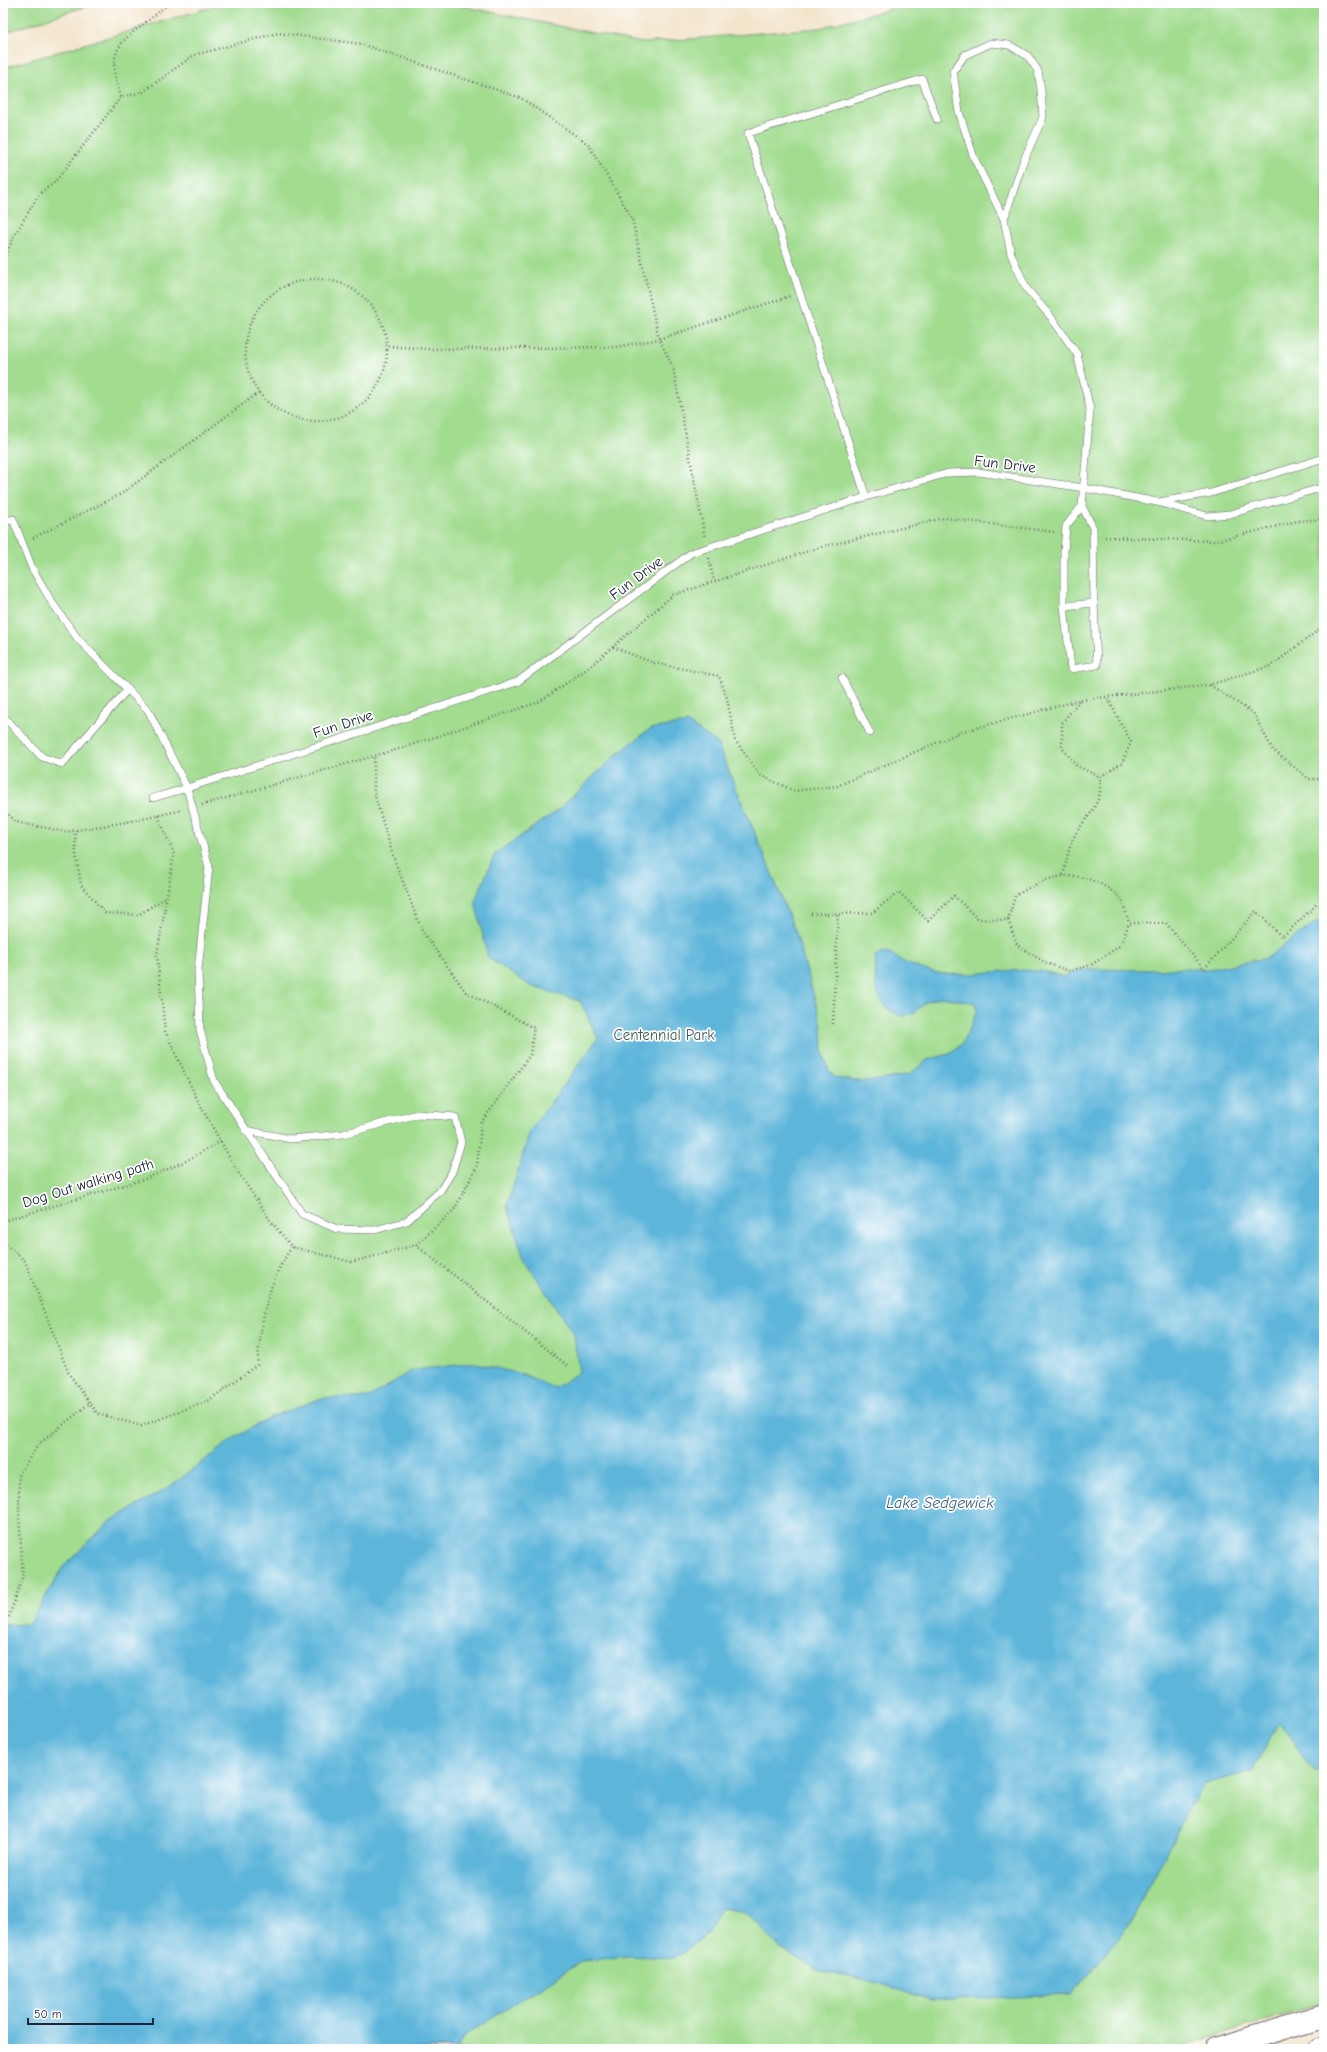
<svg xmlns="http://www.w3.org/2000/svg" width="1327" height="2052" viewBox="0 0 1327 2052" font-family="'Comic Neue',sans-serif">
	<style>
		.green { fill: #a1dc8f; stroke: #627f65 }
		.water { fill: #5db5da; stroke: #406c8a }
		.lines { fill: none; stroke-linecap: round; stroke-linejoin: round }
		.service-casing { stroke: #6b666e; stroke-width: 8 }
		.primary-casing { stroke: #6b666e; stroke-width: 24 }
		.path { stroke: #6b666e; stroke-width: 2.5; stroke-dasharray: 1 3; stroke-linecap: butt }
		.service { stroke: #fff; stroke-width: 7 }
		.primary { stroke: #fff; stroke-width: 22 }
		.labels { text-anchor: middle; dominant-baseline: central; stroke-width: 3.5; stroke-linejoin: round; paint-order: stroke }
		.street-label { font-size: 15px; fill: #22223b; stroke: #fff }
		.park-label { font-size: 15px; fill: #485a54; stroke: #fff }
		.water-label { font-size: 16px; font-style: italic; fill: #3a5d7b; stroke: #fff }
	</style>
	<rect width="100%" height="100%" fill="#fff"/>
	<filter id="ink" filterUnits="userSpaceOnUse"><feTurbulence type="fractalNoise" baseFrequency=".025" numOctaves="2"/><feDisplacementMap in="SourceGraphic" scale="8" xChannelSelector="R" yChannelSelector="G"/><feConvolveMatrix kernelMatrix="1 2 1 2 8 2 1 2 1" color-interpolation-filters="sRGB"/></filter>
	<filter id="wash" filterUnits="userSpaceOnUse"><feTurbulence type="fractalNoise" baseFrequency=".012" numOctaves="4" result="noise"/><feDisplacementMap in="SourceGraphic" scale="16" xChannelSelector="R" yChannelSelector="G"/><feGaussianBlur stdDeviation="0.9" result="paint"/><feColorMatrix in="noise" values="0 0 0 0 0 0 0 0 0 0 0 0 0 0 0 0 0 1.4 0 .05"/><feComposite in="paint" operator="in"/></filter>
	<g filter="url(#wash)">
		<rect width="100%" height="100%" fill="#f3e5cc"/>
		<!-- green -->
		<g class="green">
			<polygon points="3,3 96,3 3,33"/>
			<polygon points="225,3 447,3 642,43 819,28 913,3 1324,3 1324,2002 1172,2049 3,2049 3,68"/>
		</g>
		<!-- water -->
		<path class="water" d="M688,723L717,743L763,852L797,936L822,1025L823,1053L829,1071L835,1078L864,1082L886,1079L910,1074L927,1060L949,1054L962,1044L977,1011L976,1003L940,997L926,1002L915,1012L903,1017C871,1004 877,985 875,956C880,953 884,951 889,953C894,955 898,959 902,961C914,967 932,973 946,974C986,977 1024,962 1064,977L1078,971L1094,969L1156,970L1188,968L1204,970L1267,958L1312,925L1324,919V1773L1313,1770L1280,1722L1252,1771L1202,1785L1126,1929L1071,1995L931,2000L878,1983L819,1971L779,1947L746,1912L721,1908L708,1933L676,1958L627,1956L582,1961L464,2036L457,2049H3V1625L29,1624L63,1567L109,1522L171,1486L234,1438L270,1417L322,1398H367L413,1370L476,1363L520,1374L555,1388L579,1372L574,1335L524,1259L507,1206L530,1131L598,1038L580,1001L531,986L488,958L475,901L495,854L557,811L615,756L650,729Z"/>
	</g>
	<g filter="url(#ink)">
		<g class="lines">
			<!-- service casing -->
			<g class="service-casing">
				<g id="service">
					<polyline points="1004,219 1023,162 1043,117 1041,90 1038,71 1028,56 1009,45 991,43 965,55 953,71 959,112 974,158 1004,219 1011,254 1026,288 1051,317 1077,354 1090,409 1082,506 1093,528 1094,603 1097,665 1071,669 1064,606 1064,552 1066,526 1082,506"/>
					<polyline points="866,497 748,133 922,79 937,119"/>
					<polyline points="1159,502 1211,493 1324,458"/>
					<polyline points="3,523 13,519 32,568 51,601 78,639 148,710 187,788 209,867 198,970 200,1030 214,1081 302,1214 337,1229 375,1230 407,1221 440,1191 452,1172 461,1142 455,1117 418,1114 343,1134 291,1139 245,1130"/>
					<polyline points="1064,606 1094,603"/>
					<polyline points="842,678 870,733"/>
					<polyline points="3,716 42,757 62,764 128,689"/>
					<polyline points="153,798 187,788 517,682 691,553 866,497 948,473 979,472 1084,488 1157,502 1207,516 1230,514 1324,487"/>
				</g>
			</g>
			<!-- primary casing -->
			<g class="primary-casing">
				<g id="primary">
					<polyline points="1215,2049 1324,2016"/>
					<polyline points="1320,2049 1324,2048"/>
				</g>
			</g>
			<!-- path -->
			<g class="path">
				<path d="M121,97C99,37 136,37 168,3"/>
				<polyline points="3,263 14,236 40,193 55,182 121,97 143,92 194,55 278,33 361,44 521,98 588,144 632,218 659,339 673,367 705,538"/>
				<circle cx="316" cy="350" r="71"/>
				<polyline points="388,346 429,349 616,347 659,339 790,296"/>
				<polyline points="3,428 5,440 3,450"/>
				<polyline points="1105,537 1216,541 1298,521 1324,519"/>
				<polyline points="33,538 121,494 258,393"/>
				<polyline points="709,558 714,581"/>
				<polyline points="613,647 654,663 719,676 727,698 735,740 760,775 794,791 837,786 961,732 1080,700 1209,685 1271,666 1324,626"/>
				<polyline points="1210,685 1253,713 1273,750 1309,779 1324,779"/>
				<polyline points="1080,700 1062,723 1062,748 1077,766 1100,777 1122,763 1131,742 1107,697"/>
				<polyline points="202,805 402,748 539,702 587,669 673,595 821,547 944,518 1054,532"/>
				<polyline points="3,809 16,822 66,832 138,820 182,810"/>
				<polyline points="158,816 174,854 157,955 165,1031 198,1101 236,1169 270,1220 292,1247 352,1262 416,1245 454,1210 477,1167 481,1123 530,1055 534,1028 466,992 422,931 393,856 374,793 374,756"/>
				<polyline points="75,830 76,855 81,885 105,913 138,915 165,898"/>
				<path d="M1063,875C1066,864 1068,851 1072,841C1083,817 1104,808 1100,777"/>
				<polyline points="811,914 872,913 899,892 928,921 954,896 978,919 1008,920 1017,945 1046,963 1069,971 1091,965 1121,945 1129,923 1166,923 1204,969 1256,911 1282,937 1316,905 1324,905"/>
				<path d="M1008,920L1015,896C1043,879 1064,869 1096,882C1105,885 1114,893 1122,899L1129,923"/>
				<polyline points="833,1024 838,913"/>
				<polyline points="3,1221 145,1179 186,1161 221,1141"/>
				<path d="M3,1242L25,1261L69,1374L97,1413L141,1426L208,1401L257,1365C262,1321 266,1284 292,1247"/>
				<polyline points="416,1245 568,1366"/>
				<polyline points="9,1617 23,1576 19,1516 19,1474 39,1444 90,1403"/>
			</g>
			<!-- service -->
			<use href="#service" class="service"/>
			<!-- primary -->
			<use href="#primary" class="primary"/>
		</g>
	</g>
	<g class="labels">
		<!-- street labels -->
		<g class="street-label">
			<text transform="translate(1005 464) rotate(7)">Fun Drive</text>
			<text transform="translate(636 578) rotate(-37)">Fun Drive</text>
			<text transform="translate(343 724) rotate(-18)">Fun Drive</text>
			<text transform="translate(88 1183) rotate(-17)">Dog Out walking path</text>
		</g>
		<!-- park labels -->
		<g class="park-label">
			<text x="664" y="1035">Centennial Park</text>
		</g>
		<!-- water labels -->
		<g class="water-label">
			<text x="940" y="1503">Lake Sedgewick</text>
		</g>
	</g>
	<!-- margin -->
	<rect width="1327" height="2052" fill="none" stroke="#fff" stroke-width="16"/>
	<!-- scale -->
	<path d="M28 2018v6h125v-6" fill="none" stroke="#22223b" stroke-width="2"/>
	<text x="34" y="2018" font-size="12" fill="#22223b" stroke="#ffffff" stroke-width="3" paint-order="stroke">50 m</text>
</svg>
